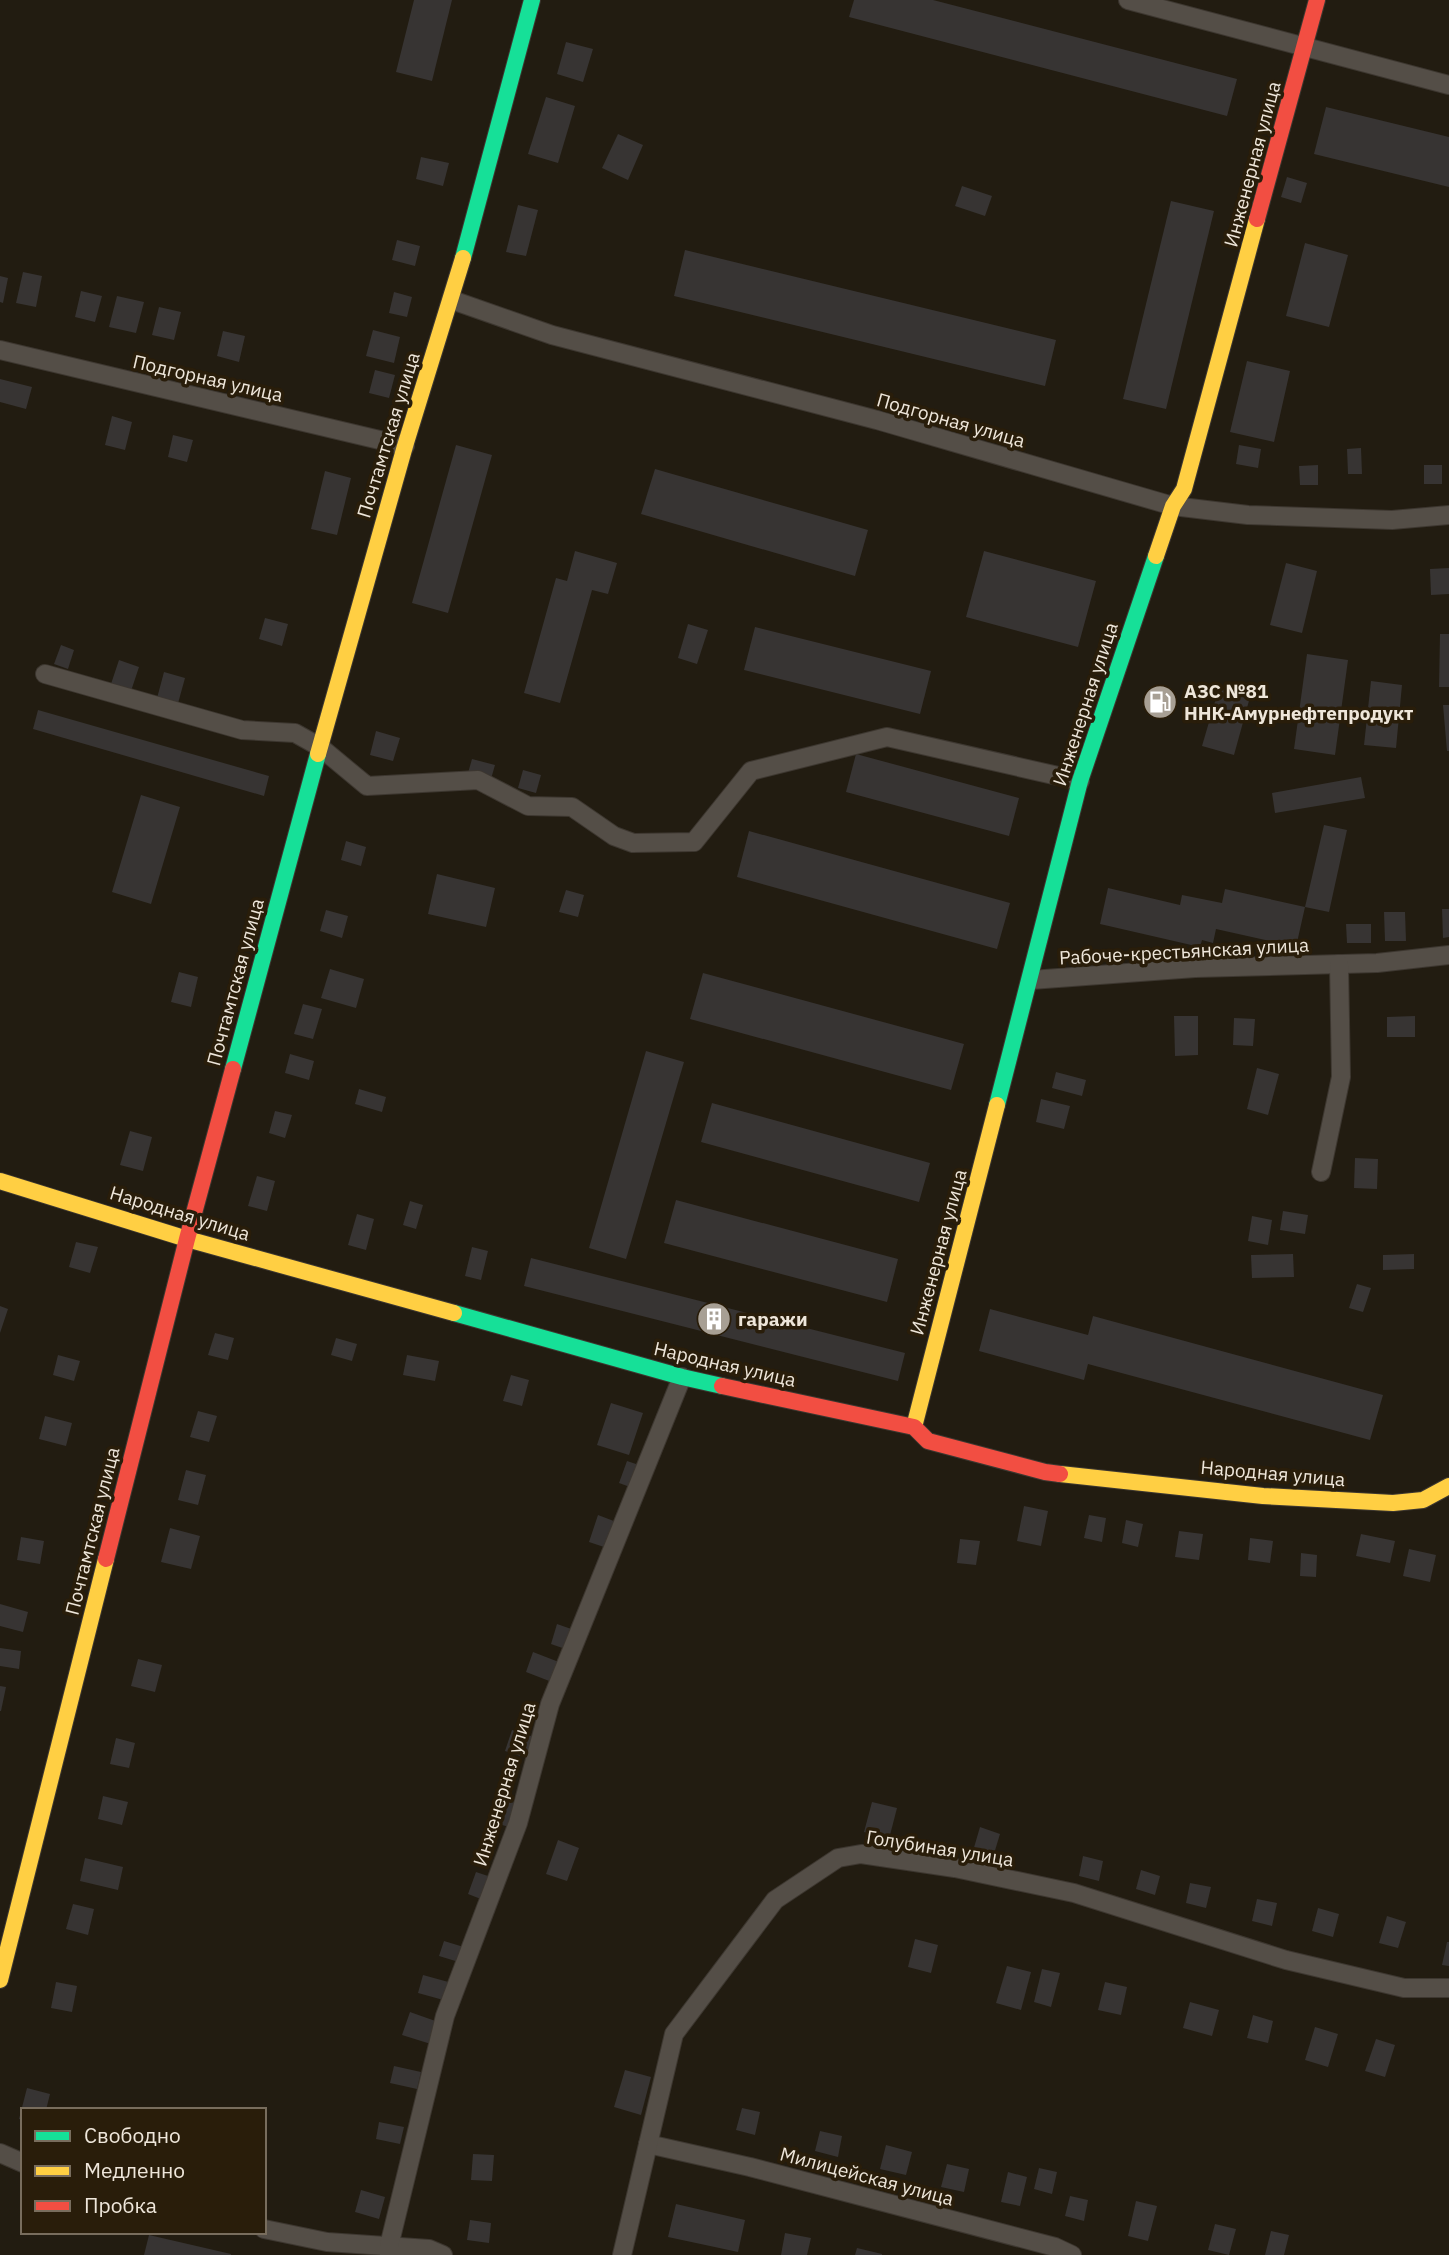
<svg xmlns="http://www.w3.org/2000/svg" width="1449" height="2255" viewBox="0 0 1449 2255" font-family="'IBM Plex Sans',sans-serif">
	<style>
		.building { fill: #373433 }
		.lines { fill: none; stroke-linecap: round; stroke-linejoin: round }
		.street-casing { stroke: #3d3730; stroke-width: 20 }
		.fast-casing { stroke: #3d3730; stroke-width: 18 }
		.slow-casing { stroke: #3d3730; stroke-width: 18 }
		.jam-casing { stroke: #3d3730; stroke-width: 18 }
		.street { stroke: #544e47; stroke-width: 18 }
		.fast { stroke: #16e098; stroke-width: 16 }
		.slow { stroke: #ffcf43; stroke-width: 16 }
		.jam { stroke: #f24e42; stroke-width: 16 }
		.labels { text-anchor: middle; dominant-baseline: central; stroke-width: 7; stroke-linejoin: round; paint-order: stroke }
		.street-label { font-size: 19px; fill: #eee6da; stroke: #291d0a }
		.poi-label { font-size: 19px; font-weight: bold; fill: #eee6da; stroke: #291d0a; text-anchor: start }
	</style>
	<rect width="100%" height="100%" fill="#221c11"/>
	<!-- building -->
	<g class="building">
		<polygon points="414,0 452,0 432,81 396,72"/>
		<polygon points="854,0 933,0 1237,79 1227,116 849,17"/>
		<polygon points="566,42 593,49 583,82 557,74"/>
		<polygon points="546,97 575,106 558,163 528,154"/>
		<polygon points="1326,107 1449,137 1449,187 1314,154"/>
		<polygon points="618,134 643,145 628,180 602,168"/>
		<polygon points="421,157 449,163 443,186 416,179"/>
		<polygon points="1287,177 1307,183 1301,203 1281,197"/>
		<polygon points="962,186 992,196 985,216 955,206"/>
		<polygon points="1171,201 1214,211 1166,409 1123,399"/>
		<polygon points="518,205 538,210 526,256 506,252"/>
		<polygon points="397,240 420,246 415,266 392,260"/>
		<polygon points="1305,243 1348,255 1329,327 1286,316"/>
		<polygon points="685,250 1056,340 1045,386 674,296"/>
		<polygon points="23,272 42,276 36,307 16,303"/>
		<polygon points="0,276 8,278 3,303 0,302"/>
		<polygon points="81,291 102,296 95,322 75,317"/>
		<polygon points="394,292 412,297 407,317 389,313"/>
		<polygon points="117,296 144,302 136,333 109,327"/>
		<polygon points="159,307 181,312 174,340 152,335"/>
		<polygon points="373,330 400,337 394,363 366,356"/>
		<polygon points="223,331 245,336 239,362 217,356"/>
		<polygon points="1247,361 1290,371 1274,442 1230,432"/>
		<polygon points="375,370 395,375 389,398 369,393"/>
		<polygon points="0,379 32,387 26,409 0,402"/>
		<polygon points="112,416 132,422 125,450 105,445"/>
		<polygon points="173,435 193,440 187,462 168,457"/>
		<polygon points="456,445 492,455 448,613 412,603"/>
		<polygon points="1239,445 1261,449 1258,468 1236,464"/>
		<polygon points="1361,448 1362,474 1348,474 1347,449"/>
		<polygon points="1318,465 1318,485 1300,485 1299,466"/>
		<rect x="1424" y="465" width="18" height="19"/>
		<polygon points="655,469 868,530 855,576 641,514"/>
		<polygon points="325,471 351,478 337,535 311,529"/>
		<polygon points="575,551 617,563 608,594 592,590 560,703 524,693 556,578 567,581"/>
		<polygon points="984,551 1096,581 1078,647 966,617"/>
		<polygon points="1286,563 1317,571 1302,633 1270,625"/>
		<polygon points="1449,568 1449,594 1431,595 1430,569"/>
		<polygon points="265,618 288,624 282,646 259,639"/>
		<polygon points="688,624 708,630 697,664 678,658"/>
		<polygon points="755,627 931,671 920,714 744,670"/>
		<polygon points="1440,634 1449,634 1449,687 1439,687"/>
		<polygon points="61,645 74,650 68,669 54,664"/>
		<polygon points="1307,654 1348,660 1335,755 1294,749"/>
		<polygon points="119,660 139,667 131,691 111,684"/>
		<polygon points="164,672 185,678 177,707 156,702"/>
		<polygon points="1371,681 1402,685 1396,748 1364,745"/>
		<polygon points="1219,688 1250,697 1234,755 1202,746"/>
		<polygon points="1443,705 1449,705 1449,751 1447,751"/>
		<polygon points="38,710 269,776 264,796 33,729"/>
		<polygon points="376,731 400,738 393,761 370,755"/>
		<polygon points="856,754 1019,798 1009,836 846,792"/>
		<polygon points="472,759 495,765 491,779 468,773"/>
		<polygon points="523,770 541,775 536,793 518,788"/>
		<polygon points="1361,777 1365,798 1275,813 1272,793"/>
		<polygon points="141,795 180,807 151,904 112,892"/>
		<polygon points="1324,825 1347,830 1329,912 1305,907"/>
		<polygon points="749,831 1010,903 997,949 737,877"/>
		<polygon points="346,841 366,847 361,866 341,860"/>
		<polygon points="437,874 495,888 486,927 428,914"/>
		<polygon points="1108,888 1180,905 1182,895 1222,903 1225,889 1305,907 1296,947 1216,929 1213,943 1202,940 1200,947 1100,924"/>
		<polygon points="566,890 584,895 578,917 559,912"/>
		<polygon points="1442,909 1449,909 1449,937 1443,938"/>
		<polygon points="326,910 348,916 342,938 320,931"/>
		<polygon points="1384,912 1405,912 1406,941 1385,941"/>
		<polygon points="1346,924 1371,924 1371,943 1347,943"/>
		<polygon points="330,969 364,979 356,1008 321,998"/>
		<polygon points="179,972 198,977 191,1007 171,1002"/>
		<polygon points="703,973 964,1044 951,1090 690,1019"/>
		<polygon points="303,1004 322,1009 313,1039 294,1034"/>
		<polygon points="1174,1016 1198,1016 1198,1055 1175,1056"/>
		<polygon points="1415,1016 1415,1037 1387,1037 1387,1017"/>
		<polygon points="1234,1018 1255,1019 1253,1046 1233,1045"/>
		<polygon points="646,1051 684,1062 626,1259 589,1248"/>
		<polygon points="290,1054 314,1061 309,1080 285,1073"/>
		<polygon points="1257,1068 1279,1074 1268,1115 1247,1109"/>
		<polygon points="1056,1072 1086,1080 1082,1096 1052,1088"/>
		<polygon points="359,1089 386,1097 382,1112 355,1104"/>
		<polygon points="1041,1099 1070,1106 1064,1129 1036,1122"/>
		<polygon points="712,1103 930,1163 919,1202 701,1142"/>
		<polygon points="275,1111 292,1115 285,1138 269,1133"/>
		<polygon points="130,1131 152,1137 143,1171 120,1165"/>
		<polygon points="1355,1158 1378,1159 1377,1189 1354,1188"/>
		<polygon points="257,1176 275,1181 267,1211 248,1206"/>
		<polygon points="676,1200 898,1259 887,1302 664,1243"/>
		<polygon points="410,1201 423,1205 416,1229 403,1225"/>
		<polygon points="1283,1211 1308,1215 1305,1234 1280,1230"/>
		<polygon points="357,1214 374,1219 366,1250 348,1245"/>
		<polygon points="1252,1216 1272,1220 1268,1245 1248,1241"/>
		<polygon points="76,1242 98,1247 90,1273 69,1267"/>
		<polygon points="472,1247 488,1251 481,1280 465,1276"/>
		<polygon points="1293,1254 1294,1277 1252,1278 1251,1255"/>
		<polygon points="1414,1254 1414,1269 1383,1270 1383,1255"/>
		<polygon points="531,1258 905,1353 898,1381 524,1286"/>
		<polygon points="1357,1284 1371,1288 1363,1312 1349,1308"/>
		<polygon points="0,1306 8,1309 0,1333"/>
		<polygon points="990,1309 1088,1335 1093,1316 1383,1395 1370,1440 1088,1364 1084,1380 979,1351"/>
		<polygon points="215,1333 234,1338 228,1360 208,1355"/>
		<polygon points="336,1338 357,1344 352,1361 331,1355"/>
		<polygon points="58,1355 80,1361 74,1381 53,1375"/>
		<polygon points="407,1355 439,1361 435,1381 403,1375"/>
		<polygon points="511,1375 529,1380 522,1406 503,1401"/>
		<polygon points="611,1403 643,1413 629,1455 597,1445"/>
		<polygon points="198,1411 217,1416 209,1442 190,1437"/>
		<polygon points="45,1416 72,1423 66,1446 39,1439"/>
		<polygon points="627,1461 648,1468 641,1491 619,1483"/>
		<polygon points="186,1470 206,1475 198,1505 178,1500"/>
		<polygon points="1024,1506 1048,1511 1041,1546 1017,1541"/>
		<polygon points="598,1515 619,1523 610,1549 589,1542"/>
		<polygon points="1089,1515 1106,1518 1102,1542 1084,1538"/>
		<polygon points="1126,1520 1143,1524 1138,1547 1122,1543"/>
		<polygon points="170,1528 200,1536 191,1569 161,1562"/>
		<polygon points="1179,1531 1203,1534 1199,1560 1175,1557"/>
		<polygon points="1361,1534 1395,1541 1390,1563 1356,1556"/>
		<polygon points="21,1537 44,1541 40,1564 17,1560"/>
		<polygon points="1250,1538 1273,1541 1270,1563 1248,1560"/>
		<polygon points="960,1539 980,1541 976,1565 957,1563"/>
		<polygon points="1409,1549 1436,1555 1430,1582 1403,1576"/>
		<polygon points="1301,1553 1317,1555 1316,1577 1300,1576"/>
		<polygon points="0,1604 28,1612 23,1632 0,1626"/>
		<polygon points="557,1624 577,1631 571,1651 551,1644"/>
		<polygon points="0,1648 21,1651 19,1669 0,1666"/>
		<polygon points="533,1652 564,1664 557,1684 526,1672"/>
		<polygon points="138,1659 162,1665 155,1692 131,1686"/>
		<polygon points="0,1686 6,1687 1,1711 0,1711"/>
		<polygon points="512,1730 534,1737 527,1758 505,1751"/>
		<polygon points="116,1738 135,1743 129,1768 110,1764"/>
		<polygon points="103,1796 128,1802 122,1825 98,1819"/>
		<polygon points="495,1798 519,1804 513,1828 488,1821"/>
		<polygon points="872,1802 897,1808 889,1839 864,1832"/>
		<polygon points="980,1827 1000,1834 993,1857 973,1851"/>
		<polygon points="558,1840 579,1848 567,1881 546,1874"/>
		<polygon points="1083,1856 1103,1861 1099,1881 1079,1876"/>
		<polygon points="85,1858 123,1867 118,1890 80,1881"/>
		<polygon points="1141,1870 1160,1876 1155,1895 1136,1889"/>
		<polygon points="476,1872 494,1878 486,1901 468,1894"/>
		<polygon points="1190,1883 1211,1887 1206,1908 1186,1903"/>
		<polygon points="1257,1899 1277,1903 1272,1926 1252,1921"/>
		<polygon points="73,1904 94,1909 88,1935 66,1929"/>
		<polygon points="1318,1908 1339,1914 1333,1937 1312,1931"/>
		<polygon points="1387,1916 1406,1922 1398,1948 1379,1943"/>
		<polygon points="915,1939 938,1945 931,1973 908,1967"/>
		<polygon points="444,1941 467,1948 462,1963 439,1956"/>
		<polygon points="1447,1942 1449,1942 1449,1966 1442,1965"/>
		<polygon points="1007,1966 1031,1972 1021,2010 996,2003"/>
		<polygon points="1042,1969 1060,1973 1051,2007 1034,2002"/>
		<polygon points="423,1975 452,1983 447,2001 418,1993"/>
		<polygon points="56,1982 77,1986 72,2012 51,2008"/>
		<polygon points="1105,1982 1127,1987 1121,2015 1098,2010"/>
		<polygon points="1190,2002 1219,2010 1212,2036 1183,2028"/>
		<polygon points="410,2012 441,2023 434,2045 402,2035"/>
		<polygon points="1253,2015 1273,2021 1268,2043 1247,2038"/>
		<polygon points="1315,2027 1338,2034 1328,2067 1305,2060"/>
		<polygon points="1376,2039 1395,2045 1385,2077 1365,2071"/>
		<polygon points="394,2066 421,2072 417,2089 390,2083"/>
		<polygon points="625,2070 651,2077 641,2115 614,2107"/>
		<polygon points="27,2088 50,2094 46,2110 23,2110 23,2120 19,2119"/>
		<polygon points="742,2108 760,2112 755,2135 736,2130"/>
		<polygon points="379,2122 404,2127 400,2144 376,2139"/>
		<polygon points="820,2131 842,2136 838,2157 815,2151"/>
		<polygon points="886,2145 912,2152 906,2175 880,2169"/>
		<polygon points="473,2154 494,2155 492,2181 471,2180"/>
		<polygon points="947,2164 969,2169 964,2192 941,2187"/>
		<polygon points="1039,2168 1057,2172 1052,2194 1034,2189"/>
		<polygon points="1008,2172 1027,2177 1020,2206 1001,2202"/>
		<polygon points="361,2190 385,2197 379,2219 355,2212"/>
		<polygon points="1070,2196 1088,2200 1084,2221 1065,2216"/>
		<polygon points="1136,2201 1157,2206 1148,2241 1128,2236"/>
		<polygon points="676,2204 745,2220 738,2252 668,2237"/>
		<polygon points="470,2220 491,2223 489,2243 467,2240"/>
		<polygon points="1215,2224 1236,2229 1229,2255 1208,2250"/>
		<polygon points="1271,2231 1289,2235 1284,2255 1265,2255"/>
		<polygon points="785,2233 811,2238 807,2255 781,2255"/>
		<polygon points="149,2235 231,2254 231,2255 144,2255"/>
		<polygon points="857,2248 882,2254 882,2255 855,2255"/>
	</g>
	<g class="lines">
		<!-- street casing -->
		<g class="street-casing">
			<g id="street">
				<polyline points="1128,0 1449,85"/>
				<polyline points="452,300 552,335 877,420 1173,506 1248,515 1392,520 1449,515"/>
				<polyline points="0,350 405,446"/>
				<polyline points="45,674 242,730 295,733 320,747 367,786 478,780 528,806 572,807 614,836 633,843 694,842 751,771 887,737 1080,781"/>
				<polyline points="1031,980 1195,968 1377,963 1449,955"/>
				<polyline points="1321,1172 1341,1077 1339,964"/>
				<polyline points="648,2144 750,2167 1055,2247 1072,2255"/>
				<polyline points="0,2153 23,2163"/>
				<polyline points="264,2229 327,2242 429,2249 443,2255"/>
				<polyline points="389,2255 389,2246 445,2016 518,1823 550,1704 682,1377"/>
				<polyline points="622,2255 674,2034 775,1900 838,1858 861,1854 955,1868 1074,1893 1286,1960 1404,1988 1449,1988"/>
			</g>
		</g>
		<!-- fast casing -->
		<g class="fast-casing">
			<g id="fast">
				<polyline points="463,258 532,0"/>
				<polyline points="233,1069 318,754"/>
				<polyline points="997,1105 1080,781 1156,556"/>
				<polyline points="454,1313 682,1377 722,1386"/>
			</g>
		</g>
		<!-- slow casing -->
		<g class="slow-casing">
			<g id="slow">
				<polyline points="1156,556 1173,506 1184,489 1257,219"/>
				<polyline points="318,754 405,446 463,258"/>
				<polyline points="0,1181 187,1239 454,1313"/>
				<polyline points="914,1427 997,1105"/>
				<polyline points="1060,1474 1263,1496 1393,1503 1423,1500 1449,1486"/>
				<polyline points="0,1980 106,1559"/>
			</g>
		</g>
		<!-- jam casing -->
		<g class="jam-casing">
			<g id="jam">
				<polyline points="1257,219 1317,0"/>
				<polyline points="722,1386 914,1427 928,1441 1045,1472 1060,1474"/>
				<polyline points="106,1559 187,1239 233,1069"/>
			</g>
		</g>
		<!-- street -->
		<use href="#street" class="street"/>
		<!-- fast -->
		<use href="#fast" class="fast"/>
		<!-- slow -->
		<use href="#slow" class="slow"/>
		<!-- jam -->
		<use href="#jam" class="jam"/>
	</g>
	<!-- icons -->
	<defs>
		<g id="fuel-disc" transform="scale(1.75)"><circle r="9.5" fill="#a79f94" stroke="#291d0a"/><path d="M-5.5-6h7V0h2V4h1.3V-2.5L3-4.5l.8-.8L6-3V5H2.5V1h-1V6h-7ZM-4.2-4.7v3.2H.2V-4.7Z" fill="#fff"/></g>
		<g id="building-disc" transform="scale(1.75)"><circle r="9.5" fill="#a79f94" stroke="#291d0a"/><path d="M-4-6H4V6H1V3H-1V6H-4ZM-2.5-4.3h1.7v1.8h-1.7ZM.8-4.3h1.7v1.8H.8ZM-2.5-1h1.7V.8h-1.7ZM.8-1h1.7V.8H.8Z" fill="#fff"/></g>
	</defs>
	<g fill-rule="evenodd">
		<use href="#fuel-disc" x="1160" y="702"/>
		<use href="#building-disc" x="714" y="1319"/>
	</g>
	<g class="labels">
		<!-- street labels -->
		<g class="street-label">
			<text transform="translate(1252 164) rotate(-75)">Инженерная улица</text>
			<text transform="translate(208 378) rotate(13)">Подгорная улица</text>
			<text transform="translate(951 420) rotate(16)">Подгорная улица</text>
			<text transform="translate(388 435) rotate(-73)">Почтамтская улица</text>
			<text transform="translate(1085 704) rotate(-72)">Инженерная улица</text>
			<text transform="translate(1184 951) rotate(-3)">Рабоче-крестьянская улица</text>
			<text transform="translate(235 982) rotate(-75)">Почтамтская улица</text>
			<text transform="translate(180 1213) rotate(17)">Народная улица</text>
			<text transform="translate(938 1252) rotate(-75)">Инженерная улица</text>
			<text transform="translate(725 1364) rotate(13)">Народная улица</text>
			<text transform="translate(1273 1473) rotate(5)">Народная улица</text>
			<text transform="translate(92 1531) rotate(-76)">Почтамтская улица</text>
			<text transform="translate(504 1784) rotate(-73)">Инженерная улица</text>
			<text transform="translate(940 1848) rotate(9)">Голубиная улица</text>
			<text transform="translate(867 2176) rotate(15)">Милицейская улица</text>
		</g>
		<!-- poi labels -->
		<g class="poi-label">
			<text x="1184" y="691">АЗС №81<tspan x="1184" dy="22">ННК-Амурнефтепродукт</tspan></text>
			<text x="738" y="1319">гаражи</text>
		</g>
	</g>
	<!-- legend -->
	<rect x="21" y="2108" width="245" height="126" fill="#291d0a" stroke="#786d5d" stroke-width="2"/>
	<rect x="35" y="2131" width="35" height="10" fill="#16e098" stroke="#786d5d" stroke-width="2"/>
	<text x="84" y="2143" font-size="21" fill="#eee6da">Свободно</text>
	<rect x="35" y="2166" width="35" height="10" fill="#ffcf43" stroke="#786d5d" stroke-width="2"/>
	<text x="84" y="2178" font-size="21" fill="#eee6da">Медленно</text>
	<rect x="35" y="2201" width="35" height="10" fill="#f24e42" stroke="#786d5d" stroke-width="2"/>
	<text x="84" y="2213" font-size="21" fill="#eee6da">Пробка</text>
</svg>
